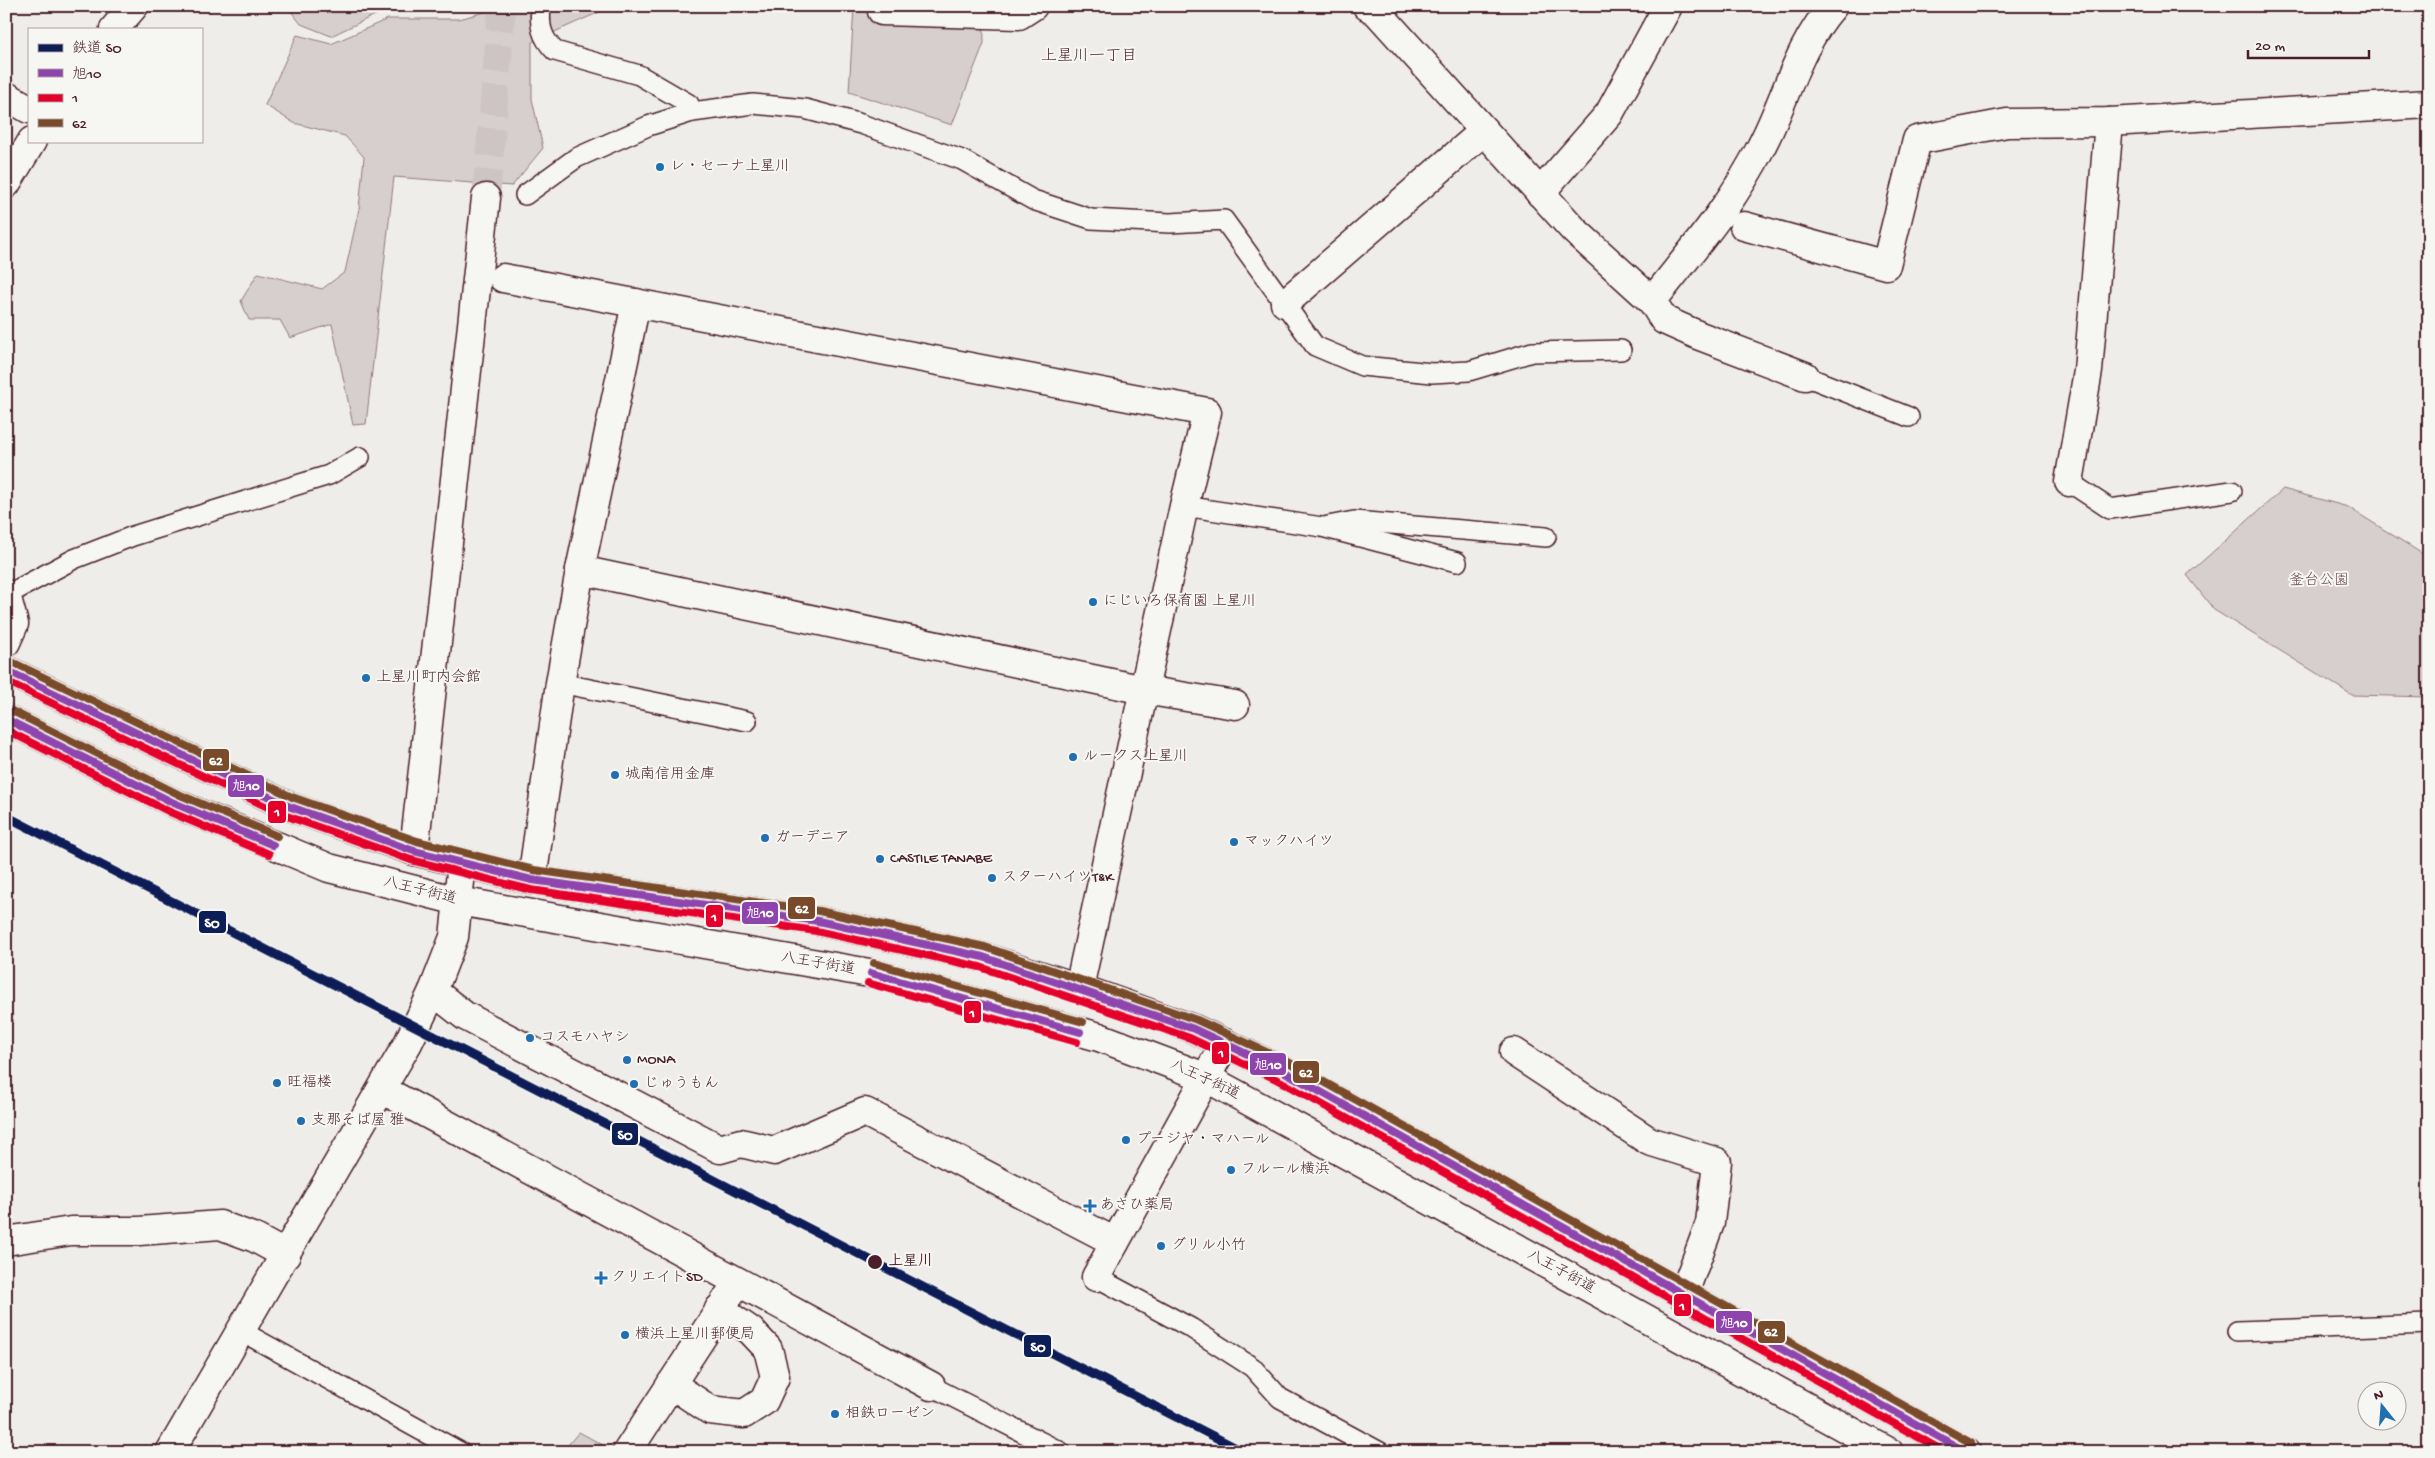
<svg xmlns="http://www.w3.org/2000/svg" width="2435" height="1458" viewBox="0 0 2435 1458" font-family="'Gochi Hand','Klee One',sans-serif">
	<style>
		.green { fill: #d7cfce; stroke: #90777c }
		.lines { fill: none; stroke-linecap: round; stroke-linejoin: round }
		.minor-tunnel { stroke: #cec4c4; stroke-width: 28; stroke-dasharray: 28 14; stroke-linecap: butt }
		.service-casing { stroke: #4a1f2b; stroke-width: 22 }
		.minor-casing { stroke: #4a1f2b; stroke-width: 31 }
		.trunk-casing { stroke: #4a1f2b; stroke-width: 31 }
		.service { stroke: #f6f6f2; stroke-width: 19 }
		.minor { stroke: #f6f6f2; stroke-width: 28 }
		.trunk { stroke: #f6f6f2; stroke-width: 28 }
		.bus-1-casing { stroke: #f6f6f2; stroke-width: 11 }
		.bus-2-casing { stroke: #f6f6f2; stroke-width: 11 }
		.bus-3-casing { stroke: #f6f6f2; stroke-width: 11 }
		.bus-1 { stroke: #8e44ad; stroke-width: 8 }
		.bus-2 { stroke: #e4002b; stroke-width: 8 }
		.bus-3 { stroke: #7a4b2a; stroke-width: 8 }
		.rail-1-casing { stroke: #f6f6f2; stroke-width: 12 }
		.rail-1 { stroke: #0c1e56; stroke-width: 9 }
		.poi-dot { fill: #1f6fb2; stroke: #f6f6f2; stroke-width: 2 }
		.stop-dot { fill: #4a1f2b; stroke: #f6f6f2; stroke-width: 2 }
		.labels { text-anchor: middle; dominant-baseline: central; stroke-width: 4; stroke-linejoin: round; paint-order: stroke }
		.poi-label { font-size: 15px; fill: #4a1f2b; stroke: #f6f6f2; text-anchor: start }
		.park-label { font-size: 15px; fill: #6d4b54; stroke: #f6f6f2 }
		.street-label { font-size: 15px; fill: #4a1f2b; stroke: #f6f6f2 }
		.stop-label { font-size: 15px; font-weight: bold; fill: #4a1f2b; stroke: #f6f6f2; text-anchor: start }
		.neighbourhood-label { font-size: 16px; fill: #4a1f2b; stroke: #f6f6f2 }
		.line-badge { stroke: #f6f6f2; stroke-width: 2 }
		.badge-label { font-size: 14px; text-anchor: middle; font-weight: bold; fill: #fff }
	</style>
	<rect width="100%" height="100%" fill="#efedea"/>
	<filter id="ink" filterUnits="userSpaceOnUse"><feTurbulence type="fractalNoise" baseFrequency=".02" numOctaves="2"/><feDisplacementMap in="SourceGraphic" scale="10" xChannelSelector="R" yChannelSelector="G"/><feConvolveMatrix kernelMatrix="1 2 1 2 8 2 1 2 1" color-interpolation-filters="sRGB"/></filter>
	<g filter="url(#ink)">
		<!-- green -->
		<g class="green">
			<polygon points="287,6 394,6 331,36 301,24"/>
			<polygon points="507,6 613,6 532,42 532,99 543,148 512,186 394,177 366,424 353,425 332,324 290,338 280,320 249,320 241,301 258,273 322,289 345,272 359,209 364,157 345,136 294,123 265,105 297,35 331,44 388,19 459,19"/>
			<polygon points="854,6 983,6 984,43 952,125 849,92"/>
			<polygon points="2283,489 2348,507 2429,558 2429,697 2352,695 2214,610 2187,575"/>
			<polygon points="579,1432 614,1451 614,1452 562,1452"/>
		</g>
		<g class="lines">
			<!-- minor-tunnel -->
			<polyline class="minor-tunnel" points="486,198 502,6"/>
			<!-- service casing -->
			<g class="service-casing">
				<g id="service">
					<path d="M541,6C539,25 541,37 555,51L639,75L689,104L692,112"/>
					<polyline points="525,195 576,158 648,126 692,112 753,104 805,109 861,124 962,160 1033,200 1091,219 1170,223 1224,220 1315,346 1362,366 1432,373 1469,371 1532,352 1621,350"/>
					<polyline points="1805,376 1909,417"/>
					<polyline points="2069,482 2110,509 2232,491"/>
					<polyline points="1184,506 1322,527 1457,562"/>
					<polyline points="1328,526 1354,521 1546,537"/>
					<polyline points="7,595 74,559 133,536 329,475 360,457"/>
					<polyline points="560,683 747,721"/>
					<polyline points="1096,1277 1191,1328 1252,1367 1280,1398 1380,1452"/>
					<polyline points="241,1331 460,1452"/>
					<polyline points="2237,1331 2429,1324"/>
					<polyline points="931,1386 1061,1452"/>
				</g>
			</g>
			<!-- minor casing -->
			<g class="minor-casing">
				<g id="minor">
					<polyline points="1367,6 1377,12 1574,230 1652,301 1664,320 1700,336 1805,376"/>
					<polyline points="882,11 1019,15 1033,6"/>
					<polyline points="114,29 134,6"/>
					<polyline points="6,96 29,109"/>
					<polyline points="6,184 32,141"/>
					<polyline points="1540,193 1609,114 1668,6"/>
					<polyline points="1744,226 1886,265 1917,140 2007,123 2109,122 2429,104"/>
					<polyline points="503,278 1207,412 1184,506 1079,988"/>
					<path d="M1652,301C1692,251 1734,202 1762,145C1786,99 1797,47 1833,6"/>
					<polyline points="1285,303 1484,131"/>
					<polyline points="2069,482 2088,371 2109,122"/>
					<polyline points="580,570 1144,690 1235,705"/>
					<polyline points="6,594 14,624 6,642"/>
					<polyline points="414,851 486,198"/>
					<polyline points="532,880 560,683 580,570 636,303"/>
					<polyline points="433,991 465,1016 720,1149 741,1143 774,1151 865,1112 1115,1242"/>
					<polyline points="1514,1052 1649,1141 1717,1162 1710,1223 1683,1296"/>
					<polyline points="383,1090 931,1386"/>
					<polyline points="6,1241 71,1231 139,1231 220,1225 255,1238 286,1255"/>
					<polyline points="1096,1277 1225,1043"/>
					<polyline points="671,1384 710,1410 744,1414 764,1401 775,1377 768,1349 751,1331 719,1309"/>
					<polyline points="170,1452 408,1043 433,991 454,937 462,863"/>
					<polyline points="627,1452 730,1294"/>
				</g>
			</g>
			<!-- trunk casing -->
			<g class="trunk-casing">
				<g id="trunk">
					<polyline points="6,670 288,806 414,851 532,880 818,921 983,957 1079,988 1194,1029 1285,1072 1966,1452"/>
					<polyline points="6,719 174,803 329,868 458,901 875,974 1099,1037 1205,1077 1889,1452"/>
				</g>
			</g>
			<!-- service -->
			<use href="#service" class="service"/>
			<!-- minor -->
			<use href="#minor" class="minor"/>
			<!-- trunk -->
			<use href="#trunk" class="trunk"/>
			<!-- bus-1 casing -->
			<g class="bus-1-casing">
				<g id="bus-1">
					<polyline points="6,670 288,806 414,851 532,880 818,921 983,957 1194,1029 1285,1072 1966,1452"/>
					<polyline points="6,719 174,803 273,845"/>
					<polyline points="871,973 1080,1032"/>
				</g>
			</g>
			<!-- bus-2 casing -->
			<g class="bus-2-casing">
				<g id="bus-2">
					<polyline points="6,681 284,815 411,860 531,890 816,931 980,967 1190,1038 1280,1081 1945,1452"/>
					<polyline points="6,730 170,812 269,854"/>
					<polyline points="868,983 1077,1042"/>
				</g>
			</g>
			<!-- bus-3 casing -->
			<g class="bus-3-casing">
				<g id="bus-3">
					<polyline points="10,661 292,797 417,841 534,870 819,911 985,947 1197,1020 1290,1063 1971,1443"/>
					<polyline points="10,710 178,794 277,836"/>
					<polyline points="874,963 1083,1022"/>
				</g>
			</g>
			<!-- bus-1 -->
			<use href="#bus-1" class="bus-1"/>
			<!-- bus-2 -->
			<use href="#bus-2" class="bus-2"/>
			<!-- bus-3 -->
			<use href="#bus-3" class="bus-3"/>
			<!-- rail-1 casing -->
			<g class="rail-1-casing">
				<polyline id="rail-1" points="6,816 1244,1452"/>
			</g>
			<!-- rail-1 -->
			<use href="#rail-1" class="rail-1"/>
		</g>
	</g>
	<!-- markers -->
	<g class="poi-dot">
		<circle cx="660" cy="167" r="5"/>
		<circle cx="1093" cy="602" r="5"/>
		<circle cx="366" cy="678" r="5"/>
		<circle cx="1073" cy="757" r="5"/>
		<circle cx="615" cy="775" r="5"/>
		<circle cx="765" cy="838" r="5"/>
		<circle cx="1234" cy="842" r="5"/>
		<circle cx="880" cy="859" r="5"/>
		<circle cx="992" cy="878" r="5"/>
		<circle cx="530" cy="1038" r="5"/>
		<circle cx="627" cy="1060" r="5"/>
		<circle cx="277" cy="1083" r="5"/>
		<circle cx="634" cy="1084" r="5"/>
		<circle cx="301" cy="1121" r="5"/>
		<circle cx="1126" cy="1140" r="5"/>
		<circle cx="1231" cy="1170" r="5"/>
		<path d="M1087.5 1198.5h5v5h5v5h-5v5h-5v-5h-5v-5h5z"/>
		<circle cx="1161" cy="1246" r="5"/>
		<path d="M598.5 1270.5h5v5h5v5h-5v5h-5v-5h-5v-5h5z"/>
		<circle cx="625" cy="1335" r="5"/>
		<circle cx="835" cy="1414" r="5"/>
	</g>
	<circle class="stop-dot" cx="875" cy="1262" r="8"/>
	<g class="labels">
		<!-- poi labels -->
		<g class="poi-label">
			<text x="670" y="167">レ・セーナ上星川</text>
			<text x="1103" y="602">にじいろ保育園 上星川</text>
			<text x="376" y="678">上星川町内会館</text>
			<text x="1083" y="757">ルークス上星川</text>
			<text x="625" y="775">城南信用金庫</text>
			<text x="775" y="838">ガーデニア</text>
			<text x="1244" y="842">マックハイツ</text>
			<text x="890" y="859">CASTILE TANABE</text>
			<text x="1002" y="878">スターハイツT&amp;K</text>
			<text x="540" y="1038">コスモハヤシ</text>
			<text x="637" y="1060">MONA</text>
			<text x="287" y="1083">旺福楼</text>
			<text x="644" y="1084">じゅうもん</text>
			<text x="311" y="1121">支那そば屋 雅</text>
			<text x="1136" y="1140">プージヤ・マハール</text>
			<text x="1241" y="1170">フルール横浜</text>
			<text x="1100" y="1206">あさひ薬局</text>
			<text x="1171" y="1246">グリル小竹</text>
			<text x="611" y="1278">クリエイトSD</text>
			<text x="635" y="1335">横浜上星川郵便局</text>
			<text x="845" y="1414">相鉄ローゼン</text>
		</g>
		<!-- park labels -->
		<g class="park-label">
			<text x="2319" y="581">釜台公園</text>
		</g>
		<!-- street labels -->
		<g class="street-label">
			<text transform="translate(420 891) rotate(14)">八王子街道</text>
			<text transform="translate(818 964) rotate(10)">八王子街道</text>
			<text transform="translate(1205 1080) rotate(25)">八王子街道</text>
			<text transform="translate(1561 1272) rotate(29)">八王子街道</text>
		</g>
		<!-- stop labels -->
		<g class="stop-label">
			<text x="888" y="1262">上星川</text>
		</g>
		<!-- neighbourhood labels -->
		<g class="neighbourhood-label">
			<text x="1089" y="57">上星川一丁目</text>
		</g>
	</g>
	<g class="line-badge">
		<rect x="202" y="748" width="28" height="24" rx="5" fill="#7a4b2a"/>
		<rect x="227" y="774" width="38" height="24" rx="5" fill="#8e44ad"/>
		<rect x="267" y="800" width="20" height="24" rx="5" fill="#e4002b"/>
		<rect x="787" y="896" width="29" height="24" rx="5" fill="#7a4b2a"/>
		<rect x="741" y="901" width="38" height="24" rx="5" fill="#8e44ad"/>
		<rect x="705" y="904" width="19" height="24" rx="5" fill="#e4002b"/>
		<rect x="198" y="910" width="29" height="24" rx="5" fill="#0c1e56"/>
		<rect x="963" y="1000" width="19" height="24" rx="5" fill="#e4002b"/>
		<rect x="1211" y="1041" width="19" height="24" rx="5" fill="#e4002b"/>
		<rect x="1249" y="1052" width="38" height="24" rx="5" fill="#8e44ad"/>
		<rect x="1292" y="1060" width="28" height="24" rx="5" fill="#7a4b2a"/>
		<rect x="611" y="1122" width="28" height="24" rx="5" fill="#0c1e56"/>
		<rect x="1673" y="1293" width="19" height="24" rx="5" fill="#e4002b"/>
		<rect x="1715" y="1310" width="38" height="24" rx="5" fill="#8e44ad"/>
		<rect x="1757" y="1320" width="29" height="24" rx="5" fill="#7a4b2a"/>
		<rect x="1023" y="1334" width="29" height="24" rx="5" fill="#0c1e56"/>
	</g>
	<g class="badge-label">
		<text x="216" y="765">62</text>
		<text x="246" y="790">旭10</text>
		<text x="277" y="816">1</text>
		<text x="802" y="913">62</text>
		<text x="760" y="917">旭10</text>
		<text x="714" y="921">1</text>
		<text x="212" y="927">SO</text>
		<text x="972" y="1017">1</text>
		<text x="1221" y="1057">1</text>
		<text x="1268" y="1069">旭10</text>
		<text x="1306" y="1077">62</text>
		<text x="625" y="1139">SO</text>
		<text x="1682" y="1310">1</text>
		<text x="1734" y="1327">旭10</text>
		<text x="1771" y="1336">62</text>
		<text x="1038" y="1351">SO</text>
	</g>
	<!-- margin -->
	<rect width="2435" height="1458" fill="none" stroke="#f6f6f2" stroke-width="25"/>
	<rect x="12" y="12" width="2410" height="1433" fill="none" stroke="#4a1f2b" stroke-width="2" filter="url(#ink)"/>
	<!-- legend -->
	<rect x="28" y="28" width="175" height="115" fill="#f6f6f2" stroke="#b1a0a2"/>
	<rect x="38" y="44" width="25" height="8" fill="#0c1e56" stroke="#b1a0a2"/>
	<text x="72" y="52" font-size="15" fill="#4a1f2b">鉄道 SO</text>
	<rect x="38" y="69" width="25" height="8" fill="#8e44ad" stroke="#b1a0a2"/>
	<text x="72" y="78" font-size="15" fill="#4a1f2b">旭10</text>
	<rect x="38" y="94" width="25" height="8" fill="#e4002b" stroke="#b1a0a2"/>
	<text x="72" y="102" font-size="15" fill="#4a1f2b">1</text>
	<rect x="38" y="119" width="25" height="8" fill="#7a4b2a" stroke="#b1a0a2"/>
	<text x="72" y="128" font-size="15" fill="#4a1f2b">62</text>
	<!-- north arrow -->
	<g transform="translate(2382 1406) rotate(343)"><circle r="24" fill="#f6f6f2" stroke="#b1a0a2"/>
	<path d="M0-4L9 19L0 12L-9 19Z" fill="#1f6fb2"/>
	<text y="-8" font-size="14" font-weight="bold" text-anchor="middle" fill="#4a1f2b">N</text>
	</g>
	<!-- scale -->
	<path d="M2248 50v8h121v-8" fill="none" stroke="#4a1f2b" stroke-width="2.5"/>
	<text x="2255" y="50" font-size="15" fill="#4a1f2b" stroke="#f6f6f2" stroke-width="4" paint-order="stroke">20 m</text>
</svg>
